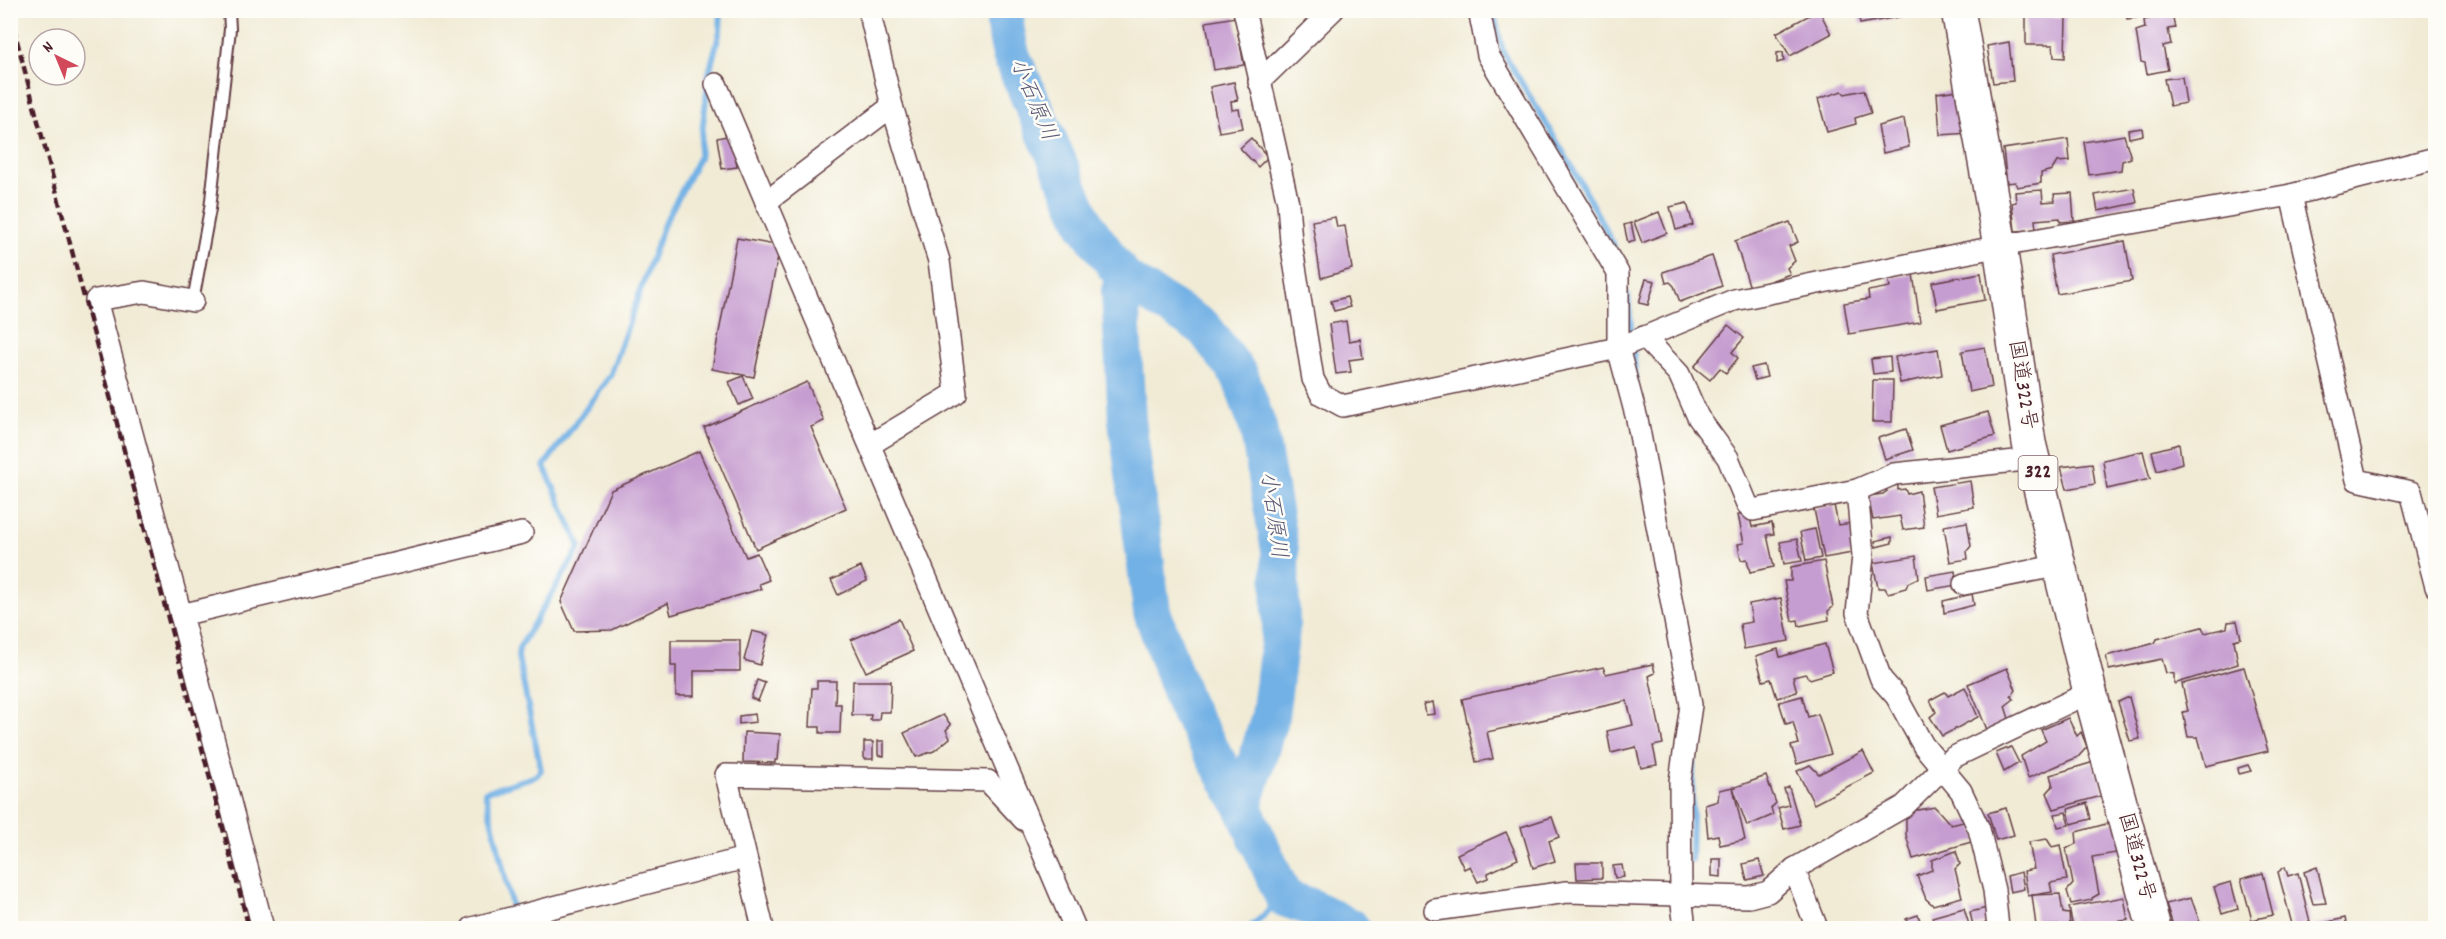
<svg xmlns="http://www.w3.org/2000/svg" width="2446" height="939" viewBox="0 0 2446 939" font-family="Dekko,'Klee One',sans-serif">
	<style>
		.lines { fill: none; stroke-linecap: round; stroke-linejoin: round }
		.stream { stroke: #72b1e5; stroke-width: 6 }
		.river { stroke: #72b1e5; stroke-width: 38 }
		.building { fill: #c69dd0 }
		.lane-casing { stroke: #633e44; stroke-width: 14 }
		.street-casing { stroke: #633e44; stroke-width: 24 }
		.highway-casing { stroke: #633e44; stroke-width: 36 }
		.lane { stroke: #fff; stroke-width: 10 }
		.street { stroke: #fff; stroke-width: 21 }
		.highway { stroke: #fff; stroke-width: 33 }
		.rail { stroke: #4a1f2b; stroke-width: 4.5; stroke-dasharray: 9 4.5; stroke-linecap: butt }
		.labels { text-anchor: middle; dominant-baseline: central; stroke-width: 5; stroke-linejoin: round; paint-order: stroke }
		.shield { fill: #fdfcf7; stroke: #806168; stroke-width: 1.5 }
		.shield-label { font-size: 20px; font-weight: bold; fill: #4a1f2b }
		.street-label { font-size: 21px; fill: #4a1f2b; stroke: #fdfcf7 }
		.water-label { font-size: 22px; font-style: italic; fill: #5a5975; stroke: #fdfcf7 }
	</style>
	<rect width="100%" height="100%" fill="#fdfcf7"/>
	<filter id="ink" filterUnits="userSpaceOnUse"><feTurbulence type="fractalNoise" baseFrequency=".0167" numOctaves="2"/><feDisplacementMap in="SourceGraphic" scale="12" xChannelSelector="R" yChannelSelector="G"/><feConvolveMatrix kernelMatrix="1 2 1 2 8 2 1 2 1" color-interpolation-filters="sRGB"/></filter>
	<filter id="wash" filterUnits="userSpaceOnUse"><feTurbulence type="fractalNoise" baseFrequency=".008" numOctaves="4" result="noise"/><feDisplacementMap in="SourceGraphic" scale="24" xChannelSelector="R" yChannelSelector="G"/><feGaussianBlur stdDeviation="1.35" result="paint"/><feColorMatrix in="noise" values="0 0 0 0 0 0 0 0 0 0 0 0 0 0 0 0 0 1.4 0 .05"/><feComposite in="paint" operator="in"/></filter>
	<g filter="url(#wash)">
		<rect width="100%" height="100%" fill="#f1ebd5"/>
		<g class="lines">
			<!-- stream -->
			<g class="stream">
				<polyline points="1493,10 1503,52 1571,165 1614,246"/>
				<polyline points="1628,295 1636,381"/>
				<polyline points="1691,860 1693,762"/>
				<polyline points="517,928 485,792 536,776 541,770 518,657 519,648 580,547 544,466 610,376 664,224 699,158 709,73 720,31 721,10"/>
				<polyline points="1249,928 1284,898"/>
			</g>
			<!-- river -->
			<g class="river">
				<polyline points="1006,10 1005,26 1011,55 1086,226 1125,279 1204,328 1240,376 1258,427 1280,550 1281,629 1270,716 1243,807"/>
				<polyline points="1125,279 1120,291 1127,420 1152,612 1185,704 1243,807 1284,898 1308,906 1351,928"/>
			</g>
		</g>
		<g id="blocks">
			<!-- building -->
			<g class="building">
				<polygon points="1819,10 1831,34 1790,56 1776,33"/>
				<polygon points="1858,10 1903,10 1904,16 1860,24"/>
				<polygon points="2125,10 2136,10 2136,18 2127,19"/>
				<polygon points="2172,14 2175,28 2168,29 2171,44 2163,46 2168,70 2147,74 2145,63 2141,62 2136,31 2145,28 2144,20"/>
				<polygon points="2026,16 2066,17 2065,58 2054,57 2053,45 2026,45"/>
				<polygon points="1235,17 1244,65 1214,70 1206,22"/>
				<polygon points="2009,42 2013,81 1993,83 1987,46"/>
				<polygon points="1783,52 1784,61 1777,63 1777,53"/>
				<polygon points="2182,77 2186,103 2170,106 2164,79"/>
				<polygon points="1234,82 1238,100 1231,101 1232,110 1239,109 1243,128 1219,132 1210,87"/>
				<polygon points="1966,89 1970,133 1940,135 1937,93"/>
				<polygon points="1864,90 1871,113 1855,118 1856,124 1827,132 1818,99 1842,91 1845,94"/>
				<polygon points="1904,119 1909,147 1883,153 1878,126"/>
				<polygon points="2142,128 2143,135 2129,138 2128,130"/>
				<polygon points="732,135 737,167 722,169 717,138"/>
				<polygon points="2124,135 2131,158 2122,161 2121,170 2089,175 2084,142"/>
				<polygon points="1251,138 1268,157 1258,167 1240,148"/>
				<polygon points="2068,139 2070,161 2057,162 2052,170 2041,173 2041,183 2017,187 2015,182 2007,183 2003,149"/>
				<polygon points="2134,188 2137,203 2098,211 2095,195"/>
				<polygon points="2042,190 2043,202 2055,201 2054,194 2072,193 2074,221 2060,222 2060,218 2035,220 2036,230 2015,231 2012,203 2016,202 2015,192"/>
				<polygon points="1687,203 1693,225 1676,230 1670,207"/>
				<polygon points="1659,212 1667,233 1642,243 1634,222"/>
				<polygon points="1335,217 1337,227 1345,226 1352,269 1321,278 1312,221"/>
				<polygon points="1790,222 1798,242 1789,246 1795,261 1787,268 1790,274 1750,288 1735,241"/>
				<polygon points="1631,223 1635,241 1628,243 1624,225"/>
				<polygon points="737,238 780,246 754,377 712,369"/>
				<polygon points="2125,241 2132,281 2057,294 2050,255"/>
				<polygon points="1712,256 1722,286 1680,302 1674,286 1670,282 1666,283 1663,272"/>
				<polygon points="1981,273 1985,300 1937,309 1932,282"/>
				<polygon points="1913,274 1920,322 1849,334 1844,303 1869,299 1868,291 1890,287 1888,278"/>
				<polygon points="1646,279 1655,281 1648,305 1639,303"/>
				<polygon points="1347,297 1350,307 1334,311 1331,301"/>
				<polygon points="1346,321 1349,341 1360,339 1363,358 1349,360 1351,372 1336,374 1329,324"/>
				<polygon points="1728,325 1744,338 1732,352 1738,358 1726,373 1720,368 1710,380 1694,367"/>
				<polygon points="1985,347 1992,387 1969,392 1962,351"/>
				<polygon points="1938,349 1942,375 1900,383 1895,357"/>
				<polygon points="1890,357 1891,372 1873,374 1871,359"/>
				<polygon points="1764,365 1767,377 1755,380 1751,368"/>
				<polygon points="743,376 753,399 739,405 729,382"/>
				<polygon points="1873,380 1893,380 1892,422 1872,422"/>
				<polygon points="807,382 824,421 811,427 846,508 756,549 704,428"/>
				<polygon points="1988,412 1995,436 1947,450 1940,425"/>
				<polygon points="1906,429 1913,450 1885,459 1878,438"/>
				<polygon points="2179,444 2182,463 2157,471 2152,451"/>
				<polygon points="699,451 746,557 757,553 769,580 759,584 761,589 671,615 668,603 612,630 574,631 561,602 611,490"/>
				<polygon points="2143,451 2150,479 2107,489 2103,460"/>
				<polygon points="2092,463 2095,484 2067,489 2061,467"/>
				<polygon points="1970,481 1974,507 1936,514 1931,487"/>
				<polygon points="1898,485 1898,490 1905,489 1907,494 1919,491 1924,527 1903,530 1900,516 1873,520 1868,496 1883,494 1887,491 1885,488"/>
				<polygon points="1834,505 1838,525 1853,523 1852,553 1824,558 1814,509"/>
				<polygon points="1749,513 1752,527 1772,523 1774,534 1767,535 1774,567 1750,572 1747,559 1741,560 1738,544 1744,543 1738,515"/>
				<polygon points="1967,522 1971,546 1967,551 1968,559 1950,562 1944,526"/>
				<polygon points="1815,529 1821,558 1806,561 1800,532"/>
				<polygon points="1892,537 1892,543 1876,547 1875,541"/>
				<polygon points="1797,539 1802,561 1784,564 1780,542"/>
				<polygon points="1916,556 1919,578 1908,583 1906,588 1888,593 1885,588 1878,588 1873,563"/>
				<polygon points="1824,561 1833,607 1828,611 1829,620 1799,626 1798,620 1792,621 1784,581 1791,581 1791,567"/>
				<polygon points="861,567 867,581 838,595 831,580"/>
				<polygon points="1955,571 1957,585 1928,590 1926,576"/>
				<polygon points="1972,594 1974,605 1944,613 1943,601"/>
				<polygon points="1781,598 1789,641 1744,649 1740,624 1752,622 1749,604"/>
				<polygon points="899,619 913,651 866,672 851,640"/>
				<polygon points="2237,621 2241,638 2234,640 2238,664 2174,684 2174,674 2166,673 2162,659 2109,670 2106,656 2155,643 2157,639 2202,627 2205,633 2227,628 2228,622"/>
				<polygon points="752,631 768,635 760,665 744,660"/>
				<polygon points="671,640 740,640 740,671 694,671 694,696 676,696 676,666 671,666"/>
				<polygon points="1825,644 1833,672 1810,679 1805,674 1793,677 1797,692 1777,698 1771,679 1763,681 1756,656 1778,649 1780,657"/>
				<polygon points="1653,664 1655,673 1649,676 1663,744 1653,746 1657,765 1641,768 1636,747 1611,753 1607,731 1633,725 1627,701 1487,732 1493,759 1476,762 1462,699 1603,667 1606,674"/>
				<polygon points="2244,667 2268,751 2206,766 2198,737 2188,737 2183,712 2188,711 2182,684"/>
				<polygon points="2007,668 2016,690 2011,696 2014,699 2005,706 2010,722 1988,732 1968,684"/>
				<polygon points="757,680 765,683 758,701 751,698"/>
				<polygon points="817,681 836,681 835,704 841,704 840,733 820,733 820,727 810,727 812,688 817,688"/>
				<polygon points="853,681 891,681 890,712 880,712 879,720 870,720 871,715 852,715"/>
				<polygon points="1965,687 1978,717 1942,736 1930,717 1936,712 1930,700 1945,692 1948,696"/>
				<polygon points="1802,696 1808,717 1818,714 1831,754 1797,764 1791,746 1799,744 1793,722 1786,724 1779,702"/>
				<polygon points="2129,697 2140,739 2130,741 2118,702"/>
				<polygon points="1433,702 1435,714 1426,715 1424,704"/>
				<polygon points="755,714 756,722 739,724 739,716"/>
				<polygon points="943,715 951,725 946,730 950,738 934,751 916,757 904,733"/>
				<polygon points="2068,718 2077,736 2081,732 2087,747 2078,757 2028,778 2021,756 2046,741 2041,730"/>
				<polygon points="744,732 780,734 778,760 775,760 775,763 743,762"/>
				<polygon points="878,741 884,741 884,756 878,755"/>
				<rect x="864" y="742" width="9" height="17"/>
				<polygon points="2011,747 2019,763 2004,772 1996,753"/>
				<polygon points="1863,751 1874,773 1814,804 1797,771 1810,765 1819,774"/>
				<polygon points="2094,762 2105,795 2054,809 2047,793 2053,786 2050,775"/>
				<polygon points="2248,765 2251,771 2239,774 2238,768"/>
				<polygon points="1766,776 1776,803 1771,808 1773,815 1747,826 1733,788"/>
				<polygon points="1733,787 1745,840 1720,845 1718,835 1708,837 1705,805 1718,801 1719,790"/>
				<polygon points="1789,787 1800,825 1784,829 1778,808 1789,805 1784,789"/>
				<polygon points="2087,803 2091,819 2071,824 2068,809"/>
				<polygon points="1935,807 1951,825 1972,820 1978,840 1913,859 1906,835 1906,812"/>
				<polygon points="2006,808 2014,835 1996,840 1988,813"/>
				<polygon points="2066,812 2069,825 2058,827 2055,814"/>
				<polygon points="1552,817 1559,837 1549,841 1555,861 1533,868 1521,827"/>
				<polygon points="2121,820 2128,851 2092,857 2099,894 2092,898 2092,900 2071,904 2067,891 2073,884 2066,849 2077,843 2076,832"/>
				<polygon points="1506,832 1518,859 1488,873 1488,878 1478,882 1470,866 1464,869 1457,854"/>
				<polygon points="2047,839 2052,847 2060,845 2067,880 2050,883 2052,892 2028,896 2024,871 2034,869 2029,842"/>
				<polygon points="1956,851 1960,864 1955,869 1962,897 1933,905 1926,899 1917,876 1932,870 1932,860"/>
				<polygon points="1712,859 1721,859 1721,877 1712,876"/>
				<polygon points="1759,860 1764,876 1747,880 1743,864"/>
				<polygon points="1576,863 1602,863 1602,878 1577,879"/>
				<polygon points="1622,865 1624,877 1615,878 1613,866"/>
				<polygon points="2285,867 2288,876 2298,873 2310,922 2293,928 2278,872"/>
				<polygon points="2317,867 2326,903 2313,904 2304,872"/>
				<polygon points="2021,872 2024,889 2010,892 2007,876"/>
				<polygon points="2263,873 2273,915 2252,920 2241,879"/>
				<polygon points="2231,882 2238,909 2222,914 2214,887"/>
				<polygon points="2060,894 2063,913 2069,914 2070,925 2036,926 2032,895"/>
				<polygon points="2124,897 2128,920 2108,923 2109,928 2073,928 2069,907"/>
				<polygon points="2191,898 2202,928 2174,928 2166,904"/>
				<polygon points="1992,907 1996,921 1973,926 1970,912"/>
				<polygon points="1964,908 1970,928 1935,928 1932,917"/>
				<polygon points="1918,915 1923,928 1909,928 1906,919"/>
				<polygon points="2345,918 2347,928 2313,928 2312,926"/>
			</g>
		</g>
	</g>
	<g filter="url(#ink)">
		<use href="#blocks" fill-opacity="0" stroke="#633e44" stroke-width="1.5"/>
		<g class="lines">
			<!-- lane casing -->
			<g class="lane-casing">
				<polyline id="lane" points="193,301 210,209 230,29 229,10"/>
			</g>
			<!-- street casing -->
			<g class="street-casing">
				<g id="street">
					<polyline points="1244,10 1288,203 1291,242 1313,379 1321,394 1343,406 1618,348 1734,300 2000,246 2291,195 2436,158"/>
					<polyline points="1479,10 1488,55 1618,273 1618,348 1637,419 1691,705 1680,781 1681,896 1685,928"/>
					<polyline points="1259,82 1333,10"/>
					<polyline points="716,84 1075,928"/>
					<polyline points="2291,195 2357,480 2411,492 2436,587"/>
					<polyline points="766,202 892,106 869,10"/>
					<polyline points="1644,337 1679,374 1698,417 1728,458 1747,504 1753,510 1857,490 1894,474 2034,459"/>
					<polyline points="871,444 956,393 939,261 892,106"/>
					<polyline points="1857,490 1863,556 1857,613 1881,679 1896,696 1923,745 1961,791 1979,829 1994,890 1998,928"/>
					<polyline points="1964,584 2061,565"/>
					<polyline points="181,615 96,300 144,292 193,301"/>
					<polyline points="1794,869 1817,928"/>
					<polyline points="1435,910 1567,892 1749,897 1768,892 1794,869 1903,807 1954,757 2090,692"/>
					<polyline points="263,928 181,615 522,533"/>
					<polyline points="472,928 745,858"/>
					<polyline points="763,928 726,775 988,781 1024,820"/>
				</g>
			</g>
			<!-- highway casing -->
			<g class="highway-casing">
				<polyline id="highway" points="1958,10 2000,246 2029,443 2090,692 2154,928"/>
			</g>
			<!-- lane -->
			<use href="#lane" class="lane"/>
			<!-- street -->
			<use href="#street" class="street"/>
			<!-- highway -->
			<use href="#highway" class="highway"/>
			<!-- rail -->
			<polyline class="rail" points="10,14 249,928"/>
		</g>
	</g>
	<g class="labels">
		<!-- shield labels -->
		<rect class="shield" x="2018.5" y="456" width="39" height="34" rx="4.5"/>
		<g class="shield-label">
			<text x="2038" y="473">322</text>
		</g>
		<!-- street labels -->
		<g class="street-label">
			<text transform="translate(2021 385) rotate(81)">国道322号</text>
			<text transform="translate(2135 857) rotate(75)">国道322号</text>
		</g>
		<!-- water labels -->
		<g class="water-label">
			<text transform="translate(1032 100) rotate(67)">小石原川</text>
			<text transform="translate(1272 515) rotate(82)">小石原川</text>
		</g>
	</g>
	<!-- margin -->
	<rect width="2446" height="939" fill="none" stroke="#fdfcf7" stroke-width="36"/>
	<!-- north arrow -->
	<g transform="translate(57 57) rotate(317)"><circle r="28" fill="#fdfcf7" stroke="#b5a4a5" stroke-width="1.5"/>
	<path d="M0-4.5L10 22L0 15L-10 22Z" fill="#d1495b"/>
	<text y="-9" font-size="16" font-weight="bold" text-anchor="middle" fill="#4a1f2b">N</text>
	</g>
</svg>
